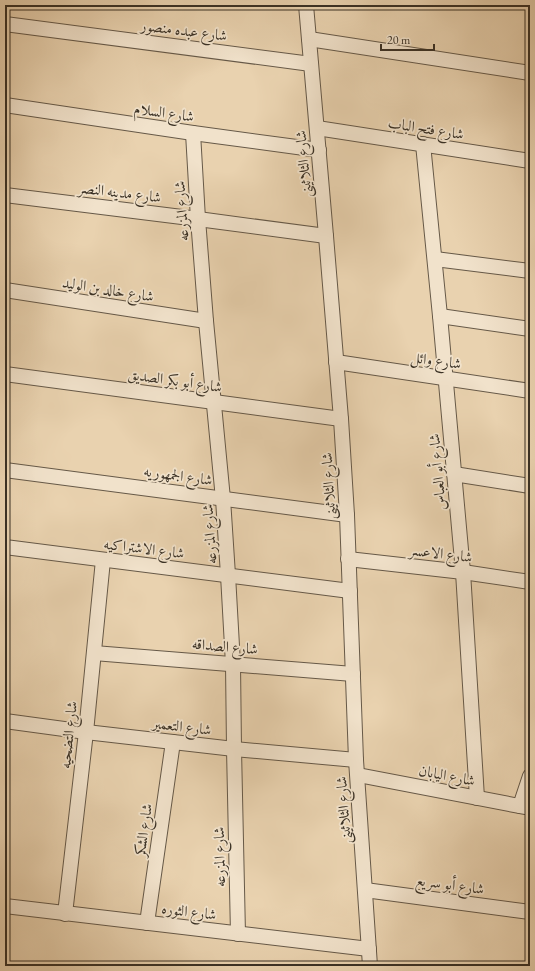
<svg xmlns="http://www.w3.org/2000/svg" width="535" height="971" viewBox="0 0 535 971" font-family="'EB Garamond',Amiri,serif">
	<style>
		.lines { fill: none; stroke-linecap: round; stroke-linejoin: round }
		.street-casing { stroke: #665948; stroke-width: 16 }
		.street { stroke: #f1e2cb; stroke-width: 14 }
		.labels { text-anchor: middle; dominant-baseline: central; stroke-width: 3.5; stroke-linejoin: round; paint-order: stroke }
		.street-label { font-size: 15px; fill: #3a3125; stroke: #f1e2cb }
	</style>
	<rect width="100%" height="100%" fill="#e9d2af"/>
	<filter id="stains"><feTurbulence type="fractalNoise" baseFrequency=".005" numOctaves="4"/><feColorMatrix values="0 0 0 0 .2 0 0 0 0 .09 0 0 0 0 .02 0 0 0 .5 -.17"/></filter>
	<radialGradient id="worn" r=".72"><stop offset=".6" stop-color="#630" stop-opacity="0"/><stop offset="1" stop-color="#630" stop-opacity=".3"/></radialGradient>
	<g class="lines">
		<!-- street casing -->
		<g class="street-casing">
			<g id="street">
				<polyline points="306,5 326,236 341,419 347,515 356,760 370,966"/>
				<polyline points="5,24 311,64"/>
				<polyline points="309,39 530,73"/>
				<polyline points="5,105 193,133 319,150"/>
				<polyline points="317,128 530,161"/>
				<polyline points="193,133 198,219 206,321 223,499 228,575 233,664 234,749 238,934"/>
				<polyline points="423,144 440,316 463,572 477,798"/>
				<polyline points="5,195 198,219 326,236"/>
				<polyline points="435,259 530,271"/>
				<polyline points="5,290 206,321"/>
				<polyline points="440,316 530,329"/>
				<polyline points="336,362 530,391"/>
				<polyline points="5,374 341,419"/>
				<polyline points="5,470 347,515"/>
				<polyline points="454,474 530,486"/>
				<polyline points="5,547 350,591"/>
				<polyline points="348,559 463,572 530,582"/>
				<polyline points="94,653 353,674"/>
				<polyline points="5,721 86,732 173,742 234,749 356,760"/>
				<polyline points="358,775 530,808"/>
				<polyline points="520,806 530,776"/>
				<polyline points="365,890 530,912"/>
				<polyline points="5,906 369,949"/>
				<polyline points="65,914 86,732 103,560"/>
				<polyline points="147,923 173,742"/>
			</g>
		</g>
		<!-- street -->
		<use href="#street" class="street"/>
	</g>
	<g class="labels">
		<!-- street labels -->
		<g class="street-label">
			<text transform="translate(184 30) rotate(7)">شارع عبده منصور</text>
			<text transform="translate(164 112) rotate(8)">شارع السلام</text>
			<text transform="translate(426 128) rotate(9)">شارع فتح الباب</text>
			<text transform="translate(303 164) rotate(-95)">شارع الثلاثينى</text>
			<text transform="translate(120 192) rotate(7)">شارع مدينه النصر</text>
			<text transform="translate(181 211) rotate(-94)">شارع المزرعه</text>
			<text transform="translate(108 289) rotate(9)">شارع خالد بن الوليد</text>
			<text transform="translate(436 360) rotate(8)">شارع وائل</text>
			<text transform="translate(175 380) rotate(8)">شارع أبو بكر الصديق</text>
			<text transform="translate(437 472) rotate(-95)">شارع أبو العباس</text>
			<text transform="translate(178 475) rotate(8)">شارع الجمهوريه</text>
			<text transform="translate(328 486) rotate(-93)">شارع الثلاثينى</text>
			<text transform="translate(209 534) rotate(-94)">شارع المزرعه</text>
			<text transform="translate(144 548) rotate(7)">شارع الاشتراكيه</text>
			<text transform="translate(441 553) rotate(7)">شارع الاعسر</text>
			<text transform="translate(225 646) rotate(5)">شارع الصداقه</text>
			<text transform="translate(182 726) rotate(7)">شارع التعمير</text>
			<text transform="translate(68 735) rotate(-84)">شارع التضحيه</text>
			<text transform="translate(447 775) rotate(11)">شارع اليابان</text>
			<text transform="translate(343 810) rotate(-94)">شارع الثلاثينى</text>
			<text transform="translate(143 830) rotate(-82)">شارع الشكر</text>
			<text transform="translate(219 857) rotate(-91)">شارع المزرعه</text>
			<text transform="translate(450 884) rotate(8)">شارع أبو سريع</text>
			<text transform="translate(189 911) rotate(7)">شارع الثوره</text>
		</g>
	</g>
	<!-- margin -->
	<rect width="535" height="971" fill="none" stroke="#e9d2af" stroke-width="20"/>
	<rect x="6" y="6" width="523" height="959" fill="none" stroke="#3a3125" stroke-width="2"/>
	<rect x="10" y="10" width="515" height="951" fill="none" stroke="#3a3125"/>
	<!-- scale -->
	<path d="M381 44v6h53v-6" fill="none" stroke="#3a3125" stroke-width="2"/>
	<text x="387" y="44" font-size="12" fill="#3a3125" stroke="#f1e2cb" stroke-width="3" paint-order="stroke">20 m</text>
	<rect width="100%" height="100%" filter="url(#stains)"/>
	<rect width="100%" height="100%" fill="url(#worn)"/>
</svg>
